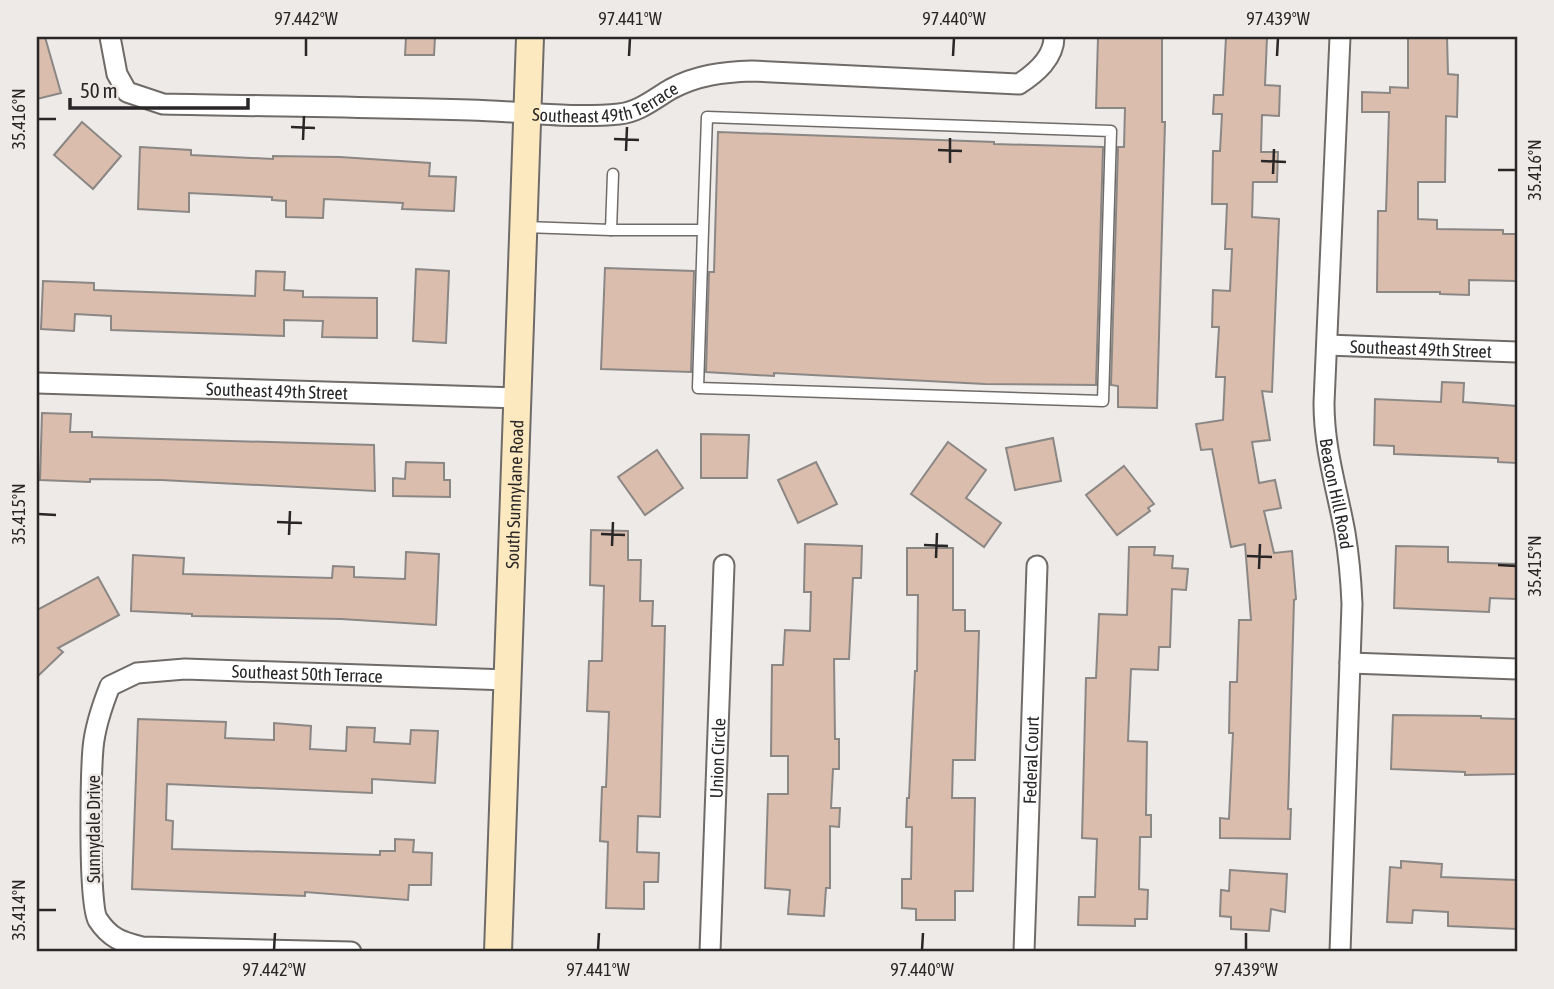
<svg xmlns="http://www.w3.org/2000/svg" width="1554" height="989" viewBox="0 0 1554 989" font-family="'Asap Condensed',sans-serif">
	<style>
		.building { fill: #dabdac; stroke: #8b8785; stroke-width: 2 }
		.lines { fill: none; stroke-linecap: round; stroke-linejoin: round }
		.service-casing { stroke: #6f6b69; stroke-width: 13 }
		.minor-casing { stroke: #6f6b69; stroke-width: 23 }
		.secondary-casing { stroke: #6f6b69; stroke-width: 30 }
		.service { stroke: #fff; stroke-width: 10 }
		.minor { stroke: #fff; stroke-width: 19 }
		.secondary { stroke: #fde9c0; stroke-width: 26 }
		.ticks { fill: none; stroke: #282626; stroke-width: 2.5 }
		.labels { text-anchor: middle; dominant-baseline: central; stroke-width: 5; stroke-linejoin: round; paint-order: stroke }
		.street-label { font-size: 18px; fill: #282626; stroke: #eeeae7 }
		.neatline { fill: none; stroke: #282626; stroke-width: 2.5 }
		.ticks-label { font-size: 18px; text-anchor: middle; fill: #282626 }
	</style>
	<rect width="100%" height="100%" fill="#eeeae7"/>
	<!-- building -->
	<g class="building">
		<polygon points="37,37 45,37 61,93 37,99"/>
		<polygon points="406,37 435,37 434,55 405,55"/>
		<polygon points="1098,37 1162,37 1162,122 1165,122 1157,408 1118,407 1118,386 1111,385 1118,147 1124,147 1125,108 1096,108"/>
		<polygon points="1226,37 1267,37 1265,85 1280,86 1279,116 1262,115 1261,152 1278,152 1277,182 1253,182 1252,217 1279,219 1272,392 1262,391 1270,440 1252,442 1259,483 1275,480 1281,508 1264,511 1274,553 1292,551 1296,599 1294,600 1288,809 1291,809 1290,839 1220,838 1220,818 1229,819 1233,733 1229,733 1230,682 1237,682 1239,620 1251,620 1245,544 1231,547 1212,449 1201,450 1196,424 1223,420 1225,377 1216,377 1219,327 1212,327 1213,290 1230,291 1232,249 1225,249 1227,204 1212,204 1213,151 1220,151 1222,114 1213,114 1214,95 1223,95"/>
		<polygon points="1408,37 1447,37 1448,74 1458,75 1457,117 1446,116 1445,182 1418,182 1418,219 1437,220 1437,229 1503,230 1503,234 1517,234 1517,281 1469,280 1469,295 1440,294 1440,292 1377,292 1378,211 1386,211 1389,112 1362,112 1362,92 1390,93 1390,87 1408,88"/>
		<polygon points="82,122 121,156 93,189 54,155"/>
		<polygon points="718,132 994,142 994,144 1103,147 1096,385 985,384 774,373 774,376 706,372 709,272 714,272"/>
		<polygon points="140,147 191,150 191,155 273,159 273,156 340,157 430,163 429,176 456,177 454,211 402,209 403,203 324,199 323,218 286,217 286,201 272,200 272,197 189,193 189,212 138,209"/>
		<polygon points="605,268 694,271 691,372 601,369"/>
		<polygon points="416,269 449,271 446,343 413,341"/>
		<polygon points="256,271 285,272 284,290 303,291 303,297 377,298 377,338 322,337 323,321 284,320 284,336 111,330 111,316 75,314 74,331 41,329 43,281 94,283 94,290 255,296"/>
		<polygon points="1442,382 1464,383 1463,402 1517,406 1517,463 1498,462 1498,458 1394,454 1394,446 1374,445 1375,399 1441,402"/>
		<polygon points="42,413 71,414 70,432 92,432 92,437 374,445 375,491 161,480 90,479 90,482 40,480"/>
		<polygon points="701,434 749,435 747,478 701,478"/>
		<polygon points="1053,438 1061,481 1015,490 1006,448"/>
		<polygon points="948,442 986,470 966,498 1001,523 984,547 911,494"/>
		<polygon points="657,450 683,488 645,515 618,477"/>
		<polygon points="406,462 444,463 444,480 450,480 450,497 393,496 393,478 405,479"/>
		<polygon points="816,462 837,504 798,523 778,480"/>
		<polygon points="1124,466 1154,504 1148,508 1150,511 1117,535 1086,495"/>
		<polygon points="591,530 628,531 628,560 641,560 640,601 653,601 652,626 665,626 660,817 638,816 637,852 659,853 658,882 644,882 644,909 606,908 608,842 600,841 602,787 606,787 609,712 587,711 589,661 602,661 604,586 590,585"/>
		<polygon points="805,544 862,546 861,578 853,578 849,659 834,659 835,739 839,739 839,769 833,769 831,808 840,808 839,827 830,826 830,888 826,888 824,916 788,914 790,890 765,888 768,794 788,794 788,756 771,756 772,665 783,665 785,630 810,631 811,592 804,592"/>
		<polygon points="1396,546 1448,547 1448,562 1517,564 1516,599 1490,598 1489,612 1394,608"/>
		<polygon points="1129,547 1155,547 1154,555 1173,556 1172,568 1188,569 1186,590 1172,589 1170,647 1159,647 1158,670 1131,669 1128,741 1147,742 1146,815 1151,815 1151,837 1140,837 1139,889 1148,890 1147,919 1135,919 1135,926 1078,925 1079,897 1095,897 1097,839 1082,838 1086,678 1096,678 1099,614 1127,615"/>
		<polygon points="907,548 953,548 953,610 965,610 965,631 979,631 975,760 953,760 952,798 975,798 973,891 955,891 955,920 916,920 916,909 902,908 902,879 911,879 912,827 906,827 907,798 909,798 915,671 917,671 918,595 907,595"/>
		<polygon points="406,552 439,554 436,625 341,619 192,616 192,614 131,611 133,555 184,558 183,574 332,578 333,566 354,567 354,577 405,579"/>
		<polygon points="98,577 119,615 58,648 63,652 37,677 37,610"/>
		<polygon points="1393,715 1481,716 1481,718 1517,719 1517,774 1465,775 1465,772 1391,769"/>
		<polygon points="138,719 226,722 225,738 274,740 274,723 311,726 310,749 346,751 347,727 375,728 374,742 410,744 411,730 438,731 435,783 372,779 372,793 167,784 166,820 173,821 172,849 380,855 380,851 395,851 395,839 414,840 413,852 432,853 431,885 409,885 408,900 305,892 305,896 132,889"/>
		<polygon points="1401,861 1442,864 1441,877 1517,880 1517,929 1448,926 1448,912 1413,910 1412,923 1387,922 1390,867 1401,868"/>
		<polygon points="1230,870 1287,874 1285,912 1271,909 1269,931 1231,929 1231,917 1220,916 1221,890 1229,891"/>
	</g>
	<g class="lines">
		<!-- service casing -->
		<g class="service-casing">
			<g id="service">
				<polyline points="524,227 611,230 613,174"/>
				<polyline points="611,230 703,230 707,117 1111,131 1103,401 698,388 703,230"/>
			</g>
		</g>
		<!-- minor casing -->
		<g class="minor-casing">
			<g id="minor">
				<path id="s1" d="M110,37L117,74L127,92L163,104C265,106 368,107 470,110C519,111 570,119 619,114C639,112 654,99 671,89C697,75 723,72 752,71L1019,84C1036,73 1054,58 1054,37"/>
				<path id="s2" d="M1340,37L1324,403C1324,450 1337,488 1345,533C1349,557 1351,580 1352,604L1340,952"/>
				<path id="s3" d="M1327,345L1517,352"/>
				<path id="s4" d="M37,383L517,398"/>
				<polyline points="1350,663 1517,669"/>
				<path id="s5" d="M351,952L142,947C121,942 110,938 98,920C88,906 91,772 93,748C95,726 102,706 110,686L137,673L185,669L508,680"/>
				<path id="s6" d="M710,952L724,565"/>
				<path id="s7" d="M1024,952L1037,566"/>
			</g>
		</g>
		<!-- secondary casing -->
		<g class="secondary-casing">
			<g id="secondary">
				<path id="s8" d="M498,952L530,37"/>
			</g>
		</g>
		<!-- service -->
		<use href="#service" class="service"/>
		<!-- minor -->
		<use href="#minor" class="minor"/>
		<!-- secondary -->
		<use href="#secondary" class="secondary"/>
	</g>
	<!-- ticks -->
	<path class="ticks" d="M306,56V38M629,56L630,38M953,56L954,38M1277,56L1278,38M38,119H56M291,127L315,128M614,139L639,140M303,140L304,116M938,150L962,151M626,151L627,127M1261,161L1286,162M950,163V138M1498,170H1516M1273,174L1274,149M38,514L56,515M277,522L302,523M601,534L625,535M289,535L290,511M924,545L948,546M612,546L613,522M1247,556L1272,557M936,558L937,533M1498,565L1516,566M1259,569L1260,544M38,910H56M274,950L275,933M598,950L599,933M922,950L923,933M1246,950V933"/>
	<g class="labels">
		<!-- street labels -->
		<g class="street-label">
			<text stroke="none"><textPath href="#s1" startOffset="541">Southeast 49th Terrace</textPath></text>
			<text stroke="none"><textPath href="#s3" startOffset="94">Southeast 49th Street</textPath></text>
			<text stroke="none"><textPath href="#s4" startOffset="240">Southeast 49th Street</textPath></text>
			<text stroke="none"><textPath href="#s8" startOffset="458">South Sunnylane Road</textPath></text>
			<text stroke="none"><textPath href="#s2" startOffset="458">Beacon Hill Road</textPath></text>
			<text stroke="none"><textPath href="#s5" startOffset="700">Southeast 50th Terrace</textPath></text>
			<text stroke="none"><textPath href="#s6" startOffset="194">Union Circle</textPath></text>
			<text stroke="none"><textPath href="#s7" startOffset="192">Federal Court</textPath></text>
			<text transform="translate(93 829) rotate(-90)">Sunnydale Drive</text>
		</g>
	</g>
	<!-- border -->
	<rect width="1554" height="989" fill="none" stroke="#eeeae7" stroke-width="77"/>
	<!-- scale -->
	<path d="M70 98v10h178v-10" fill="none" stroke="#282626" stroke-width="3.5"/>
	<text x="80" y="98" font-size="21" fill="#282626" stroke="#eeeae7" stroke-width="5" paint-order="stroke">50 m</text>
	<rect x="38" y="38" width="1478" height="912" class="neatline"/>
	<g class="ticks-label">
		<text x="306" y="25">97.442°W</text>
		<text x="630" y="25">97.441°W</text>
		<text x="954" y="25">97.440°W</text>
		<text x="1278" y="25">97.439°W</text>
		<text transform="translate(19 119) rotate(-90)" y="6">35.416°N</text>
		<text transform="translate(1535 170) rotate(-90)" y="6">35.416°N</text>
		<text transform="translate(19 514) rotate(-90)" y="6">35.415°N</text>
		<text transform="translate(1535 566) rotate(-90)" y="6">35.415°N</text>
		<text transform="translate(19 910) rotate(-90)" y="6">35.414°N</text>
		<text x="274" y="976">97.442°W</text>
		<text x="598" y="976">97.441°W</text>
		<text x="922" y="976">97.440°W</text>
		<text x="1246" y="976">97.439°W</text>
	</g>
</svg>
